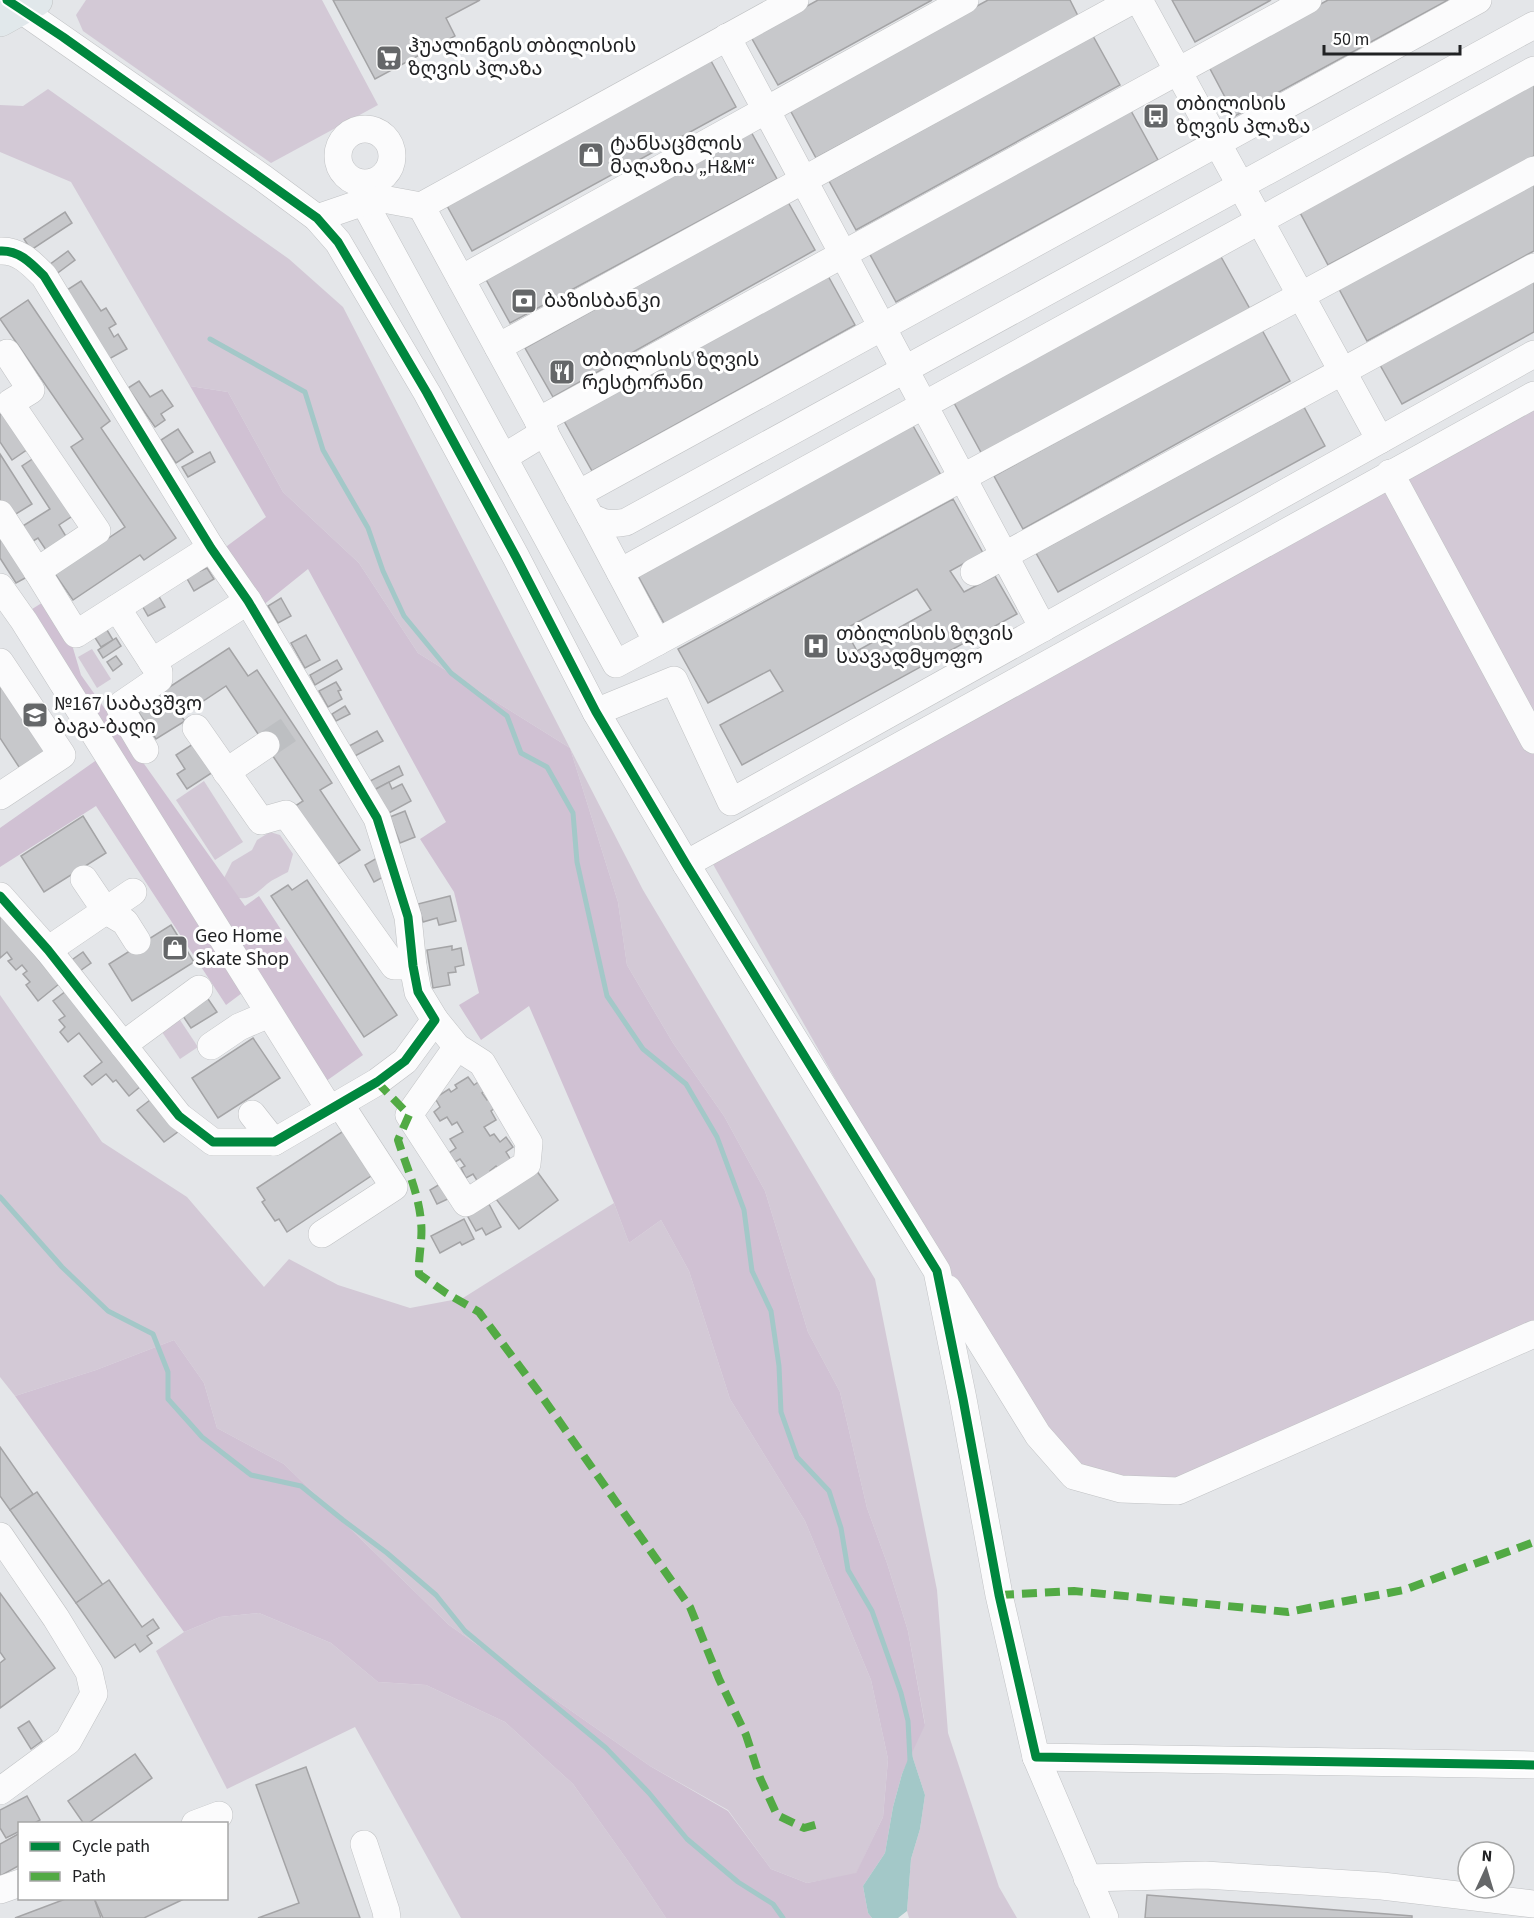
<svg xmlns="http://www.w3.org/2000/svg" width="1534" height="1918" viewBox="0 0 1534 1918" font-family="'Source Sans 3','Noto Sans Georgian',sans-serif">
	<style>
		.green { fill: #d3c9d6 }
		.forest { fill: #d0c1d3 }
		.water { fill: #a3c8c8 }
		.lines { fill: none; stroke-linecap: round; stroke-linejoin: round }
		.stream { stroke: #a3c8c8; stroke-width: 5 }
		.building { fill: #c7c8cb; stroke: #a4a4a6; stroke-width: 1.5; fill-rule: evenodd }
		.minor-tunnel { stroke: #bdbfc2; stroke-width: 27; stroke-dasharray: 27 14; stroke-linecap: butt }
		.minor-casing { stroke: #c0c2c4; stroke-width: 28 }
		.major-casing { stroke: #c1c2c3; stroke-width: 34 }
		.minor { stroke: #fbfbfc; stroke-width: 27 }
		.major { stroke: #e1e8eb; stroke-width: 33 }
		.quiet { stroke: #52aa44; stroke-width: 8; stroke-dasharray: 15 8; stroke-linecap: butt }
		.cycleway-casing { stroke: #fff; stroke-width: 13 }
		.cycleway { stroke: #00873e; stroke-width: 9 }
		.labels { text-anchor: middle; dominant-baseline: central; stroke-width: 6; stroke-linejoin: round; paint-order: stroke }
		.poi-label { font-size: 20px; fill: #212224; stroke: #fff; text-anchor: start }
	</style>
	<rect width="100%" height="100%" fill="#e4e6e9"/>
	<!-- green -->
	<g class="green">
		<polygon points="86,0 322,0 378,105 271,163 83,31 76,15"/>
		<polygon points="48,89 289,259 343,307 643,890 875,1279 937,1590 948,1733 999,1887 1017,1918 909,1918 907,1911 911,1859 920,1829 925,1795 911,1752 925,1724 908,1631 887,1563 867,1508 840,1392 808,1332 765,1191 724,1116 673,1043 627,965 618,902 570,748 418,653 359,563 283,492 228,392 190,386 71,182 0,152 0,105 23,106"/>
		<polygon points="1534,395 1534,1334 1178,1491 1074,1476 1038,1435 706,852"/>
		<polygon points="92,649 111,679 97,688 78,657"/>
		<polygon points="204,781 243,842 215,860 176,800"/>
		<path d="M270,832L280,835L293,854L288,872C281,876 273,879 267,884C251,898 249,901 228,896L221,884L232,862L252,850L257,840Z"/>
		<polygon points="0,995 102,1142 187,1197 264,1287 289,1259 338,1285 410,1308 463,1298 614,1203 629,1243 661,1220 689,1271 730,1399 805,1521 871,1680 888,1759 883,1817 856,1874 807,1883 771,1869 728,1810 650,1766 449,1625 284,1464 217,1428 204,1383 174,1340 96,1370 15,1396 0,1377"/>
		<polygon points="178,1017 198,1047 180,1059 160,1029"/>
		<polygon points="259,1613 331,1643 378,1682 426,1685 505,1722 573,1784 630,1864 666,1918 461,1918 355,1727 227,1789 156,1651 184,1632 220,1617"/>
	</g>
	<!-- forest -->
	<g class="forest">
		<polygon points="190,386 228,392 283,492 359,563 418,653 570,748 618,902 627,965 673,1043 724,1116 765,1191 808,1332 840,1392 867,1508 887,1563 908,1631 925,1725 902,1774 893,1807 885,1853 863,1886 868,1913 872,1918 666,1918 630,1864 573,1784 505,1722 426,1685 378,1682 331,1643 259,1613 220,1617 184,1632 15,1396 96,1370 174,1340 204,1383 217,1428 284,1464 449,1625 650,1766 728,1811 771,1869 807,1883 856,1873 883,1817 888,1759 871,1680 805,1521 730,1399 689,1271 661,1220 629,1243 614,1203 529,1006 481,1040 459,1005 479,993 454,892 420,839 446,822 308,569 262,606 223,549 266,517"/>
		<polygon points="48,599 70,638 81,675 245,906 259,896 363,1055 322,1084 29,611"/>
		<polygon points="98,759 242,993 226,1005 96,806 0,867 0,828"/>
	</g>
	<!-- water -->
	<polygon class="water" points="911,1752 925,1795 920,1829 911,1859 907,1911 898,1918 872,1918 868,1913 863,1886 885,1853 893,1807 902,1774"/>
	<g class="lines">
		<!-- stream -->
		<g class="stream">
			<polyline points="210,339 305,392 323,450 368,528 383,571 404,616 451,673 507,716 521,753 547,767 573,813 577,862 607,996 643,1049 686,1084 717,1137 744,1210 752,1271 771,1311 779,1366 781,1412 797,1457 829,1491 841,1528 848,1570 872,1611 901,1693 908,1721 910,1760"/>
			<polyline points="0,1197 62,1267 108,1311 153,1334 168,1372 168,1399 202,1437 251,1475 301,1486 343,1520 387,1553 436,1595 465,1631 606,1748 649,1793 687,1839 738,1882 773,1904 783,1918"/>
		</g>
	</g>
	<!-- building -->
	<g class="building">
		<polygon points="333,0 480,0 446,18 455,36 375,79"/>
		<polygon points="818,0 932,0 778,85 751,37"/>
		<polygon points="988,0 1070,0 1078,16 816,158 789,108"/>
		<polygon points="1172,0 1271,0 1195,42"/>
		<polygon points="1328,0 1448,0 1235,116 1208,65"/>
		<polygon points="1093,36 1120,85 856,230 829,181"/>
		<polygon points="710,59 736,107 472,251 446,204"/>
		<polygon points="1534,81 1534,156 1328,265 1297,207"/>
		<polygon points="1130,109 1158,160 896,302 868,251"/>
		<polygon points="750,130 777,179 510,323 483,274"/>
		<polygon points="1534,182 1534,251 1367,341 1339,289"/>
		<polygon points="788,202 815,250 553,397 525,348"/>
		<polygon points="65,212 72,223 31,250 24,239"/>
		<polygon points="68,251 75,260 55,275 49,265"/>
		<polygon points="1220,255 1250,309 983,456 953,401"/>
		<polygon points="827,274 855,325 592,471 564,421"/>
		<polygon points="81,281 101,311 106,308 116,324 109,328 114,337 118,334 127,349 109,359 67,290"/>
		<polygon points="1534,281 1534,332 1402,404 1380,365"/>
		<polygon points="28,300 110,421 101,428 176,538 144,560 140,555 73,600 55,574 125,527 71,447 83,439 0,319"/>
		<polygon points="1262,330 1290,381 1023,529 994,476"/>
		<polygon points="139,381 150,397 162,390 173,406 161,414 165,420 155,427 128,388"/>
		<polygon points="1304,407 1325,446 1058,592 1036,553"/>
		<polygon points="3,413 28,449 12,460 0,442 0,415"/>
		<polygon points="912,424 942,477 666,627 637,574"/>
		<polygon points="178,429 193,452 176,463 161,440"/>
		<polygon points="210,452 215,462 188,477 182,467"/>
		<polygon points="0,454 32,504 11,517 0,500"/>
		<polygon points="37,456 74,515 59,525 70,543 50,556 38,538 28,544 18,529 50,509 22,466"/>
		<path d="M953,499L983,553L950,571L964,592L995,576L1017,614L742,765L720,725L783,691L770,670L708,703L678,649ZM917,589L931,610L857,651L845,629Z"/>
		<polygon points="0,530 29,576 16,583 0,558"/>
		<polygon points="198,567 200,571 207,568 214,579 194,591 185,575"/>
		<polygon points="157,593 165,607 148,616 140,602"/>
		<polygon points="281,598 291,616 278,623 268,606"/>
		<polygon points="104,625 113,640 101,647 92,633"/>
		<polygon points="306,635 320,660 305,668 291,643"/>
		<polygon points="116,638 121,646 103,658 98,650"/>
		<polygon points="229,648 248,676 257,670 332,783 320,790 360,850 329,870 289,810 303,801 226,686 181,716 185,721 156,739 133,704 165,690"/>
		<polygon points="116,656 122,664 113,671 107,662"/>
		<polygon points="337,660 342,669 315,685 310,675"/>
		<polygon points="0,671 52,750 21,770 0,738"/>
		<polygon points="336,682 341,690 338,691 342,699 328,707 319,691"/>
		<polygon points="345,706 350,714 336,721 332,714"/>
		<polygon points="377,731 383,741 355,756 349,746"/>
		<polygon points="193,744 213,772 187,789 177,774 185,769 176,755"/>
		<polygon points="399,766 403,775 374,790 370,781"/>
		<polygon points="389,782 392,789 402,784 411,801 387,814 374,790"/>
		<polygon points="405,811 415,837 400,843 390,817"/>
		<polygon points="83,816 106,853 44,892 21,856"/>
		<polygon points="377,858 387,875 374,882 365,865"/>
		<polygon points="307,880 397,1015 364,1037 271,896 288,885 292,890"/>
		<polygon points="450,896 456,921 439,925 437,918 423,922 418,904"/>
		<polygon points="0,913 59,984 38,1001 26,985 30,982 23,974 27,971 22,965 16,970 8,961 12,959 7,952 0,958"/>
		<polygon points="171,925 194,962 132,1001 109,964"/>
		<polygon points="452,946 452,950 461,948 464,965 455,967 456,972 448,973 450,985 433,988 427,950"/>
		<polygon points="83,952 91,963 77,973 69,962"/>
		<polygon points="66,991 141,1086 129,1096 116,1080 113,1082 106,1074 92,1085 84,1076 102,1062 79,1033 68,1042 60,1032 65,1027 59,1020 65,1016 53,1001"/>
		<polygon points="206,996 217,1012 191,1028 181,1013"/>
		<polygon points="253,1038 280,1078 218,1118 192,1078"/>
		<polygon points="468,1077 474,1085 481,1080 487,1090 482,1093 487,1100 491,1097 498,1106 491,1111 496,1120 484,1127 490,1136 494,1134 500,1142 506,1137 513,1147 506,1152 511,1160 498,1169 496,1166 490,1171 491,1173 478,1182 473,1174 466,1178 461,1168 465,1166 460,1159 455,1162 449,1153 456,1148 450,1139 463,1132 457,1122 452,1125 447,1117 440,1121 434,1112 440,1107 435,1098 449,1089 451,1092 457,1088 455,1085"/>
		<polygon points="154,1097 179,1131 164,1142 137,1110"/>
		<polygon points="348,1128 377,1172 287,1232 279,1219 275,1221 262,1202 265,1200 257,1188"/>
		<polygon points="536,1170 558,1200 519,1229 496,1199"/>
		<polygon points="440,1184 448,1199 437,1204 430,1190"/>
		<polygon points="489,1204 501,1227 486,1235 482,1228 476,1231 467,1215"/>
		<polygon points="464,1219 474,1239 462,1245 460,1242 440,1253 431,1236"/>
		<polygon points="0,1447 33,1494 10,1510 0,1496"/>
		<polygon points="37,1492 103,1585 76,1603 10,1510"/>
		<polygon points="109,1580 142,1627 153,1619 159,1628 147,1636 152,1643 140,1652 135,1644 115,1658 76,1603"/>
		<polygon points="0,1593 55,1668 0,1708 0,1663 5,1659 0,1652"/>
		<polygon points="29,1721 42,1741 31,1749 18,1728"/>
		<polygon points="135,1754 152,1778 87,1824 84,1824 68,1801"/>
		<polygon points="306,1767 360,1918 258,1918 299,1903 256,1785"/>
		<polygon points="27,1796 40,1820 33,1824 20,1824 20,1831 6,1838 0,1828 0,1810"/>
		<polygon points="20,1833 20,1865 0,1876 0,1844"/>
		<polygon points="1147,1895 1412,1916 1412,1918 1145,1918"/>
		<polygon points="68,1898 94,1898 101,1918 15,1918"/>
		<polygon points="94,1898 186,1898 144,1918 103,1918"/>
	</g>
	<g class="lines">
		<!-- minor-tunnel -->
		<polyline class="minor-tunnel" points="266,745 294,726"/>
		<!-- minor casing -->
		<g class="minor-casing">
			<g id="minor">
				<polyline points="7,0 263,178 317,218 338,242 427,393 516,557 596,712 686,864 937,1271 963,1399 999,1595 1036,1757 1105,1918"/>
				<polyline points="1139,0 1380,440"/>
				<polyline points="727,37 1043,628"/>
				<circle cx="365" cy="156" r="27"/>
				<polyline points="364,202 616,664 1534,170"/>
				<path d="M421,206L590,516C602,524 611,525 626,522L1534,25"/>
				<polyline points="317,218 364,202 383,199 421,206 795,0"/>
				<path d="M0,251C19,250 31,263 44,276L211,548L248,601L377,818L408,917L413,966L418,992L435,1020L405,1061L377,1082L274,1142H213L179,1116L48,950L0,896"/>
				<polyline points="461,279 965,0"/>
				<polyline points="498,347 1133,0"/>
				<polyline points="538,421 1308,0"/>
				<polyline points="504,457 545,432"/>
				<polyline points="1390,473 1534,740"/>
				<polyline points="578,494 1478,0"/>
				<polyline points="0,514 37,571 97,531 10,403 31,390 7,353"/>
				<polyline points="590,516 657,642"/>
				<polyline points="37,571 76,634 211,548"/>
				<polyline points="620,572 1534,70"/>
				<polyline points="974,572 1534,267"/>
				<polyline points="0,587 24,621 330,1110"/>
				<polyline points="117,608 152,662 248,601"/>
				<polyline points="0,662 62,755 0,796"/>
				<polyline points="596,712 674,680 731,802 1534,354"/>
				<polyline points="196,728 261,821 286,814 394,966 413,966"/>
				<polyline points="145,750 120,708 121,705 159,679 159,672 152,662"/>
				<polyline points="226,772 266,745"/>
				<polyline points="686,864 1534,395"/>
				<polyline points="84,879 105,910 125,922 137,941"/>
				<polyline points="48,950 133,892"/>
				<polyline points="435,1020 457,1047 482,1063 529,1143 527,1164 466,1203 409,1115 457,1047"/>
				<polyline points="123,1045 199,989"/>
				<polyline points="211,1046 239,1027 269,1014"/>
				<polyline points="252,1114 274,1142"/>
				<polyline points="322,1234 394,1187 340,1104"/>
				<polyline points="948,1289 1038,1435 1074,1476 1121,1489 1178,1491 1534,1334"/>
				<polyline points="0,1536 56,1618 89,1672 94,1694 68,1741 0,1791"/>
				<polyline points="1036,1757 1534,1765"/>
				<polyline points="195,1824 219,1815"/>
				<polyline points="364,1844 386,1911 387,1918"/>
				<polyline points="1087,1878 1205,1875 1382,1886 1534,1904"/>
				<polyline points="0,1890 20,1883"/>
			</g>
		</g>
		<!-- major casing -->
		<g class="major-casing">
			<polyline id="major" points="0,20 36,0"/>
		</g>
		<!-- minor -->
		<use href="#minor" class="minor"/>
		<!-- major -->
		<use href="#major" class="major"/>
		<!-- quiet -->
		<g class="quiet">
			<path d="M377,1082L409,1115L398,1140C406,1166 419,1194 421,1222C423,1239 418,1257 419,1274L446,1293L479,1312L538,1391L690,1607L719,1679L746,1735L760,1778L777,1815L804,1828L822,1823"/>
			<polyline points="999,1595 1074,1591 1288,1612 1404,1590 1534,1542"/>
		</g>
		<!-- cycleway casing -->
		<g class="cycleway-casing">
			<g id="cycleway">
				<polyline points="7,0 63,37 317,218 338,242 427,393 516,557 596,712 686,864 937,1271 963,1399 999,1595 1036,1757 1534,1765"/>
				<path d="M0,251C19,250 31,263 44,276L211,548L248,601L377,818L408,917L413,966L418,992L435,1020L405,1061L377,1082L274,1142H213L179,1116L48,950L0,896"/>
			</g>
		</g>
		<!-- cycleway -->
		<use href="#cycleway" class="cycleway"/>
	</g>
	<!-- icons -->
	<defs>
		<g id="supermarket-square" transform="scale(1.35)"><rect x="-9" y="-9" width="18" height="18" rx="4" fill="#656769" stroke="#fff"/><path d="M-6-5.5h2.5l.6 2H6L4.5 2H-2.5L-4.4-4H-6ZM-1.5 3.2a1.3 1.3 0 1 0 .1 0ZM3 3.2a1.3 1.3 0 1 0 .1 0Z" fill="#fff"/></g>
		<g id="bus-square" transform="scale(1.35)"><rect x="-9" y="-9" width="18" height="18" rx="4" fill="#656769" stroke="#fff"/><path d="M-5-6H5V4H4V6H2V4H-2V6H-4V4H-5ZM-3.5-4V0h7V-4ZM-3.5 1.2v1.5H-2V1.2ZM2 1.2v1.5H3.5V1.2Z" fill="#fff"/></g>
		<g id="shop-square" transform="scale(1.35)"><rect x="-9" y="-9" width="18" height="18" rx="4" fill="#656769" stroke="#fff"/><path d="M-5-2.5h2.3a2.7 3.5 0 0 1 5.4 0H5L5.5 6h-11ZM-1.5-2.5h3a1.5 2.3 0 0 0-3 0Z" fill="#fff"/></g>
		<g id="bank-square" transform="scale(1.35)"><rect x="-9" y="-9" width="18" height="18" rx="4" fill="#656769" stroke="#fff"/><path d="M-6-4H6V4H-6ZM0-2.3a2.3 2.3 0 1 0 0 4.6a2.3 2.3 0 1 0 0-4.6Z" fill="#fff"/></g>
		<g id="restaurant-square" transform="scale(1.35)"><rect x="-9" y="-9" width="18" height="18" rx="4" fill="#656769" stroke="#fff"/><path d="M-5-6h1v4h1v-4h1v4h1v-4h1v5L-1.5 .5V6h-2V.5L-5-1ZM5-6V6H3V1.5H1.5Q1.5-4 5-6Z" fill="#fff"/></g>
		<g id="hospital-square" transform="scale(1.35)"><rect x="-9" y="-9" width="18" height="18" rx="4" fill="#656769" stroke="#fff"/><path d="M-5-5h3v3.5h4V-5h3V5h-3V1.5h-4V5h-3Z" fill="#fff"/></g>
		<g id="school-square" transform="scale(1.35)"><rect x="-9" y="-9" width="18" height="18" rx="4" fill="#656769" stroke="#fff"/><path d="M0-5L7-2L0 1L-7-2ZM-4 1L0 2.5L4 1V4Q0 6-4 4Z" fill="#fff"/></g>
	</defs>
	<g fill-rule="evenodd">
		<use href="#supermarket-square" x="389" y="58"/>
		<use href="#bus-square" x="1156" y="116"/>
		<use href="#shop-square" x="591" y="155"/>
		<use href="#bank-square" x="524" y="301"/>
		<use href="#restaurant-square" x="562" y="372"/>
		<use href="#hospital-square" x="816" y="646"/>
		<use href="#school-square" x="35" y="715"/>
		<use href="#shop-square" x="175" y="948"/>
	</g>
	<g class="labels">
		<!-- poi labels -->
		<g class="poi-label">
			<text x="408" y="46">ჰუალინგის თბილისის<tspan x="408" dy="23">ზღვის პლაზა</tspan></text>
			<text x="1176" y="104">თბილისის<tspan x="1176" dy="23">ზღვის პლაზა</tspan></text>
			<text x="610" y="144">ტანსაცმლის<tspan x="610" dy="23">მაღაზია „H&amp;M“</tspan></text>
			<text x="544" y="301">ბაზისბანკი</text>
			<text x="582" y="360">თბილისის ზღვის<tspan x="582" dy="23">რესტორანი</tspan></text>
			<text x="836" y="634">თბილისის ზღვის<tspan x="836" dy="23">საავადმყოფო</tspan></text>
			<text x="54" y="704">№167 საბავშვო<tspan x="54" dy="23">ბაგა-ბაღი</tspan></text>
			<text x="195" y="936">Geo Home<tspan x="195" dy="23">Skate Shop</tspan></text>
		</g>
	</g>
	<!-- legend -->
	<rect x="18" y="1822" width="210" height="78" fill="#ffffff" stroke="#a6a7a7" stroke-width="1.5"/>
	<rect x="30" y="1842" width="30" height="9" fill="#00873e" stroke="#a6a7a7" stroke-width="1.5"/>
	<text x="72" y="1852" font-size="18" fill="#212224">Cycle path</text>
	<rect x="30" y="1872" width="30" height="9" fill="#52aa44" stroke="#a6a7a7" stroke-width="1.5"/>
	<text x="72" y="1882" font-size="18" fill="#212224">Path</text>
	<!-- north arrow -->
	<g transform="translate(1486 1870) rotate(4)"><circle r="28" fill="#ffffff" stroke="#a6a7a7" stroke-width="1.5"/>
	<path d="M0-4.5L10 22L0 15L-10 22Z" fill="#656769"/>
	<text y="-9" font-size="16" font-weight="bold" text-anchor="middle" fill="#212224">N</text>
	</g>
	<!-- scale -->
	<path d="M1324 45v9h136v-9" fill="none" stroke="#212224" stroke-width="3"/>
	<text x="1333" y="45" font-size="18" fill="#212224" stroke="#ffffff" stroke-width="4.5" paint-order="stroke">50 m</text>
</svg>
